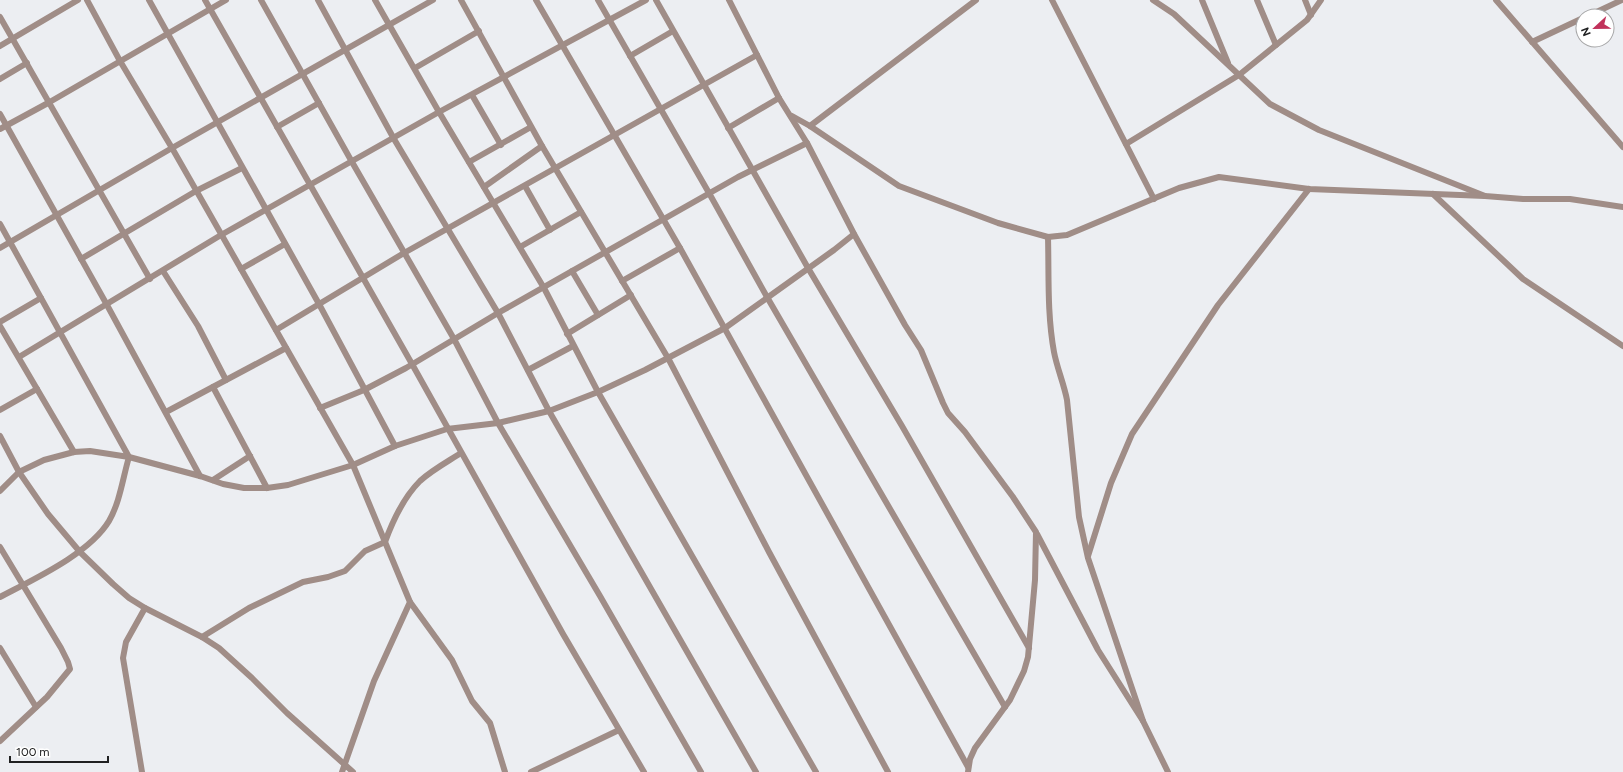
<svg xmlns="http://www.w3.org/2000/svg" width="1623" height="772" viewBox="0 0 1623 772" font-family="Figtree,sans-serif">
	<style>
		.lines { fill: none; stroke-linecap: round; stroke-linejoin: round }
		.minor { stroke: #a08d87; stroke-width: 6 }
	</style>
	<rect width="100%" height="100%" fill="#eceef2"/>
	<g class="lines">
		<!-- minor -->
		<g class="minor">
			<polyline points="87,0 120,61 172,148 353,465 410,602 374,681 342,772"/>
			<polyline points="149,0 319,304 395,446"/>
			<polyline points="205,0 412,364 563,634 644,772"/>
			<polyline points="261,0 352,162 454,339 498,423 600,596 701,772"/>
			<polyline points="318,0 394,139 498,313 549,411 756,772"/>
			<polyline points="375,0 439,112 544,288 598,392 816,772"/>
			<polyline points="461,0 542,146 668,358 769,552 888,772"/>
			<polyline points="536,0 680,248 968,767"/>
			<polyline points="598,0 709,193 767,297 1005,707"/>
			<polyline points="656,0 808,268 902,426 1029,648"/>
			<polyline points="729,0 779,98 807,143 854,234 905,325 921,350 943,403 948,413 965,432 1013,497 1036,532 1035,580 1028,657 1024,671 1010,700 975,748 970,759 968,772"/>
			<polyline points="1052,0 1154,199"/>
			<polyline points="1153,0 1174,14 1270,104 1319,130 1485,196 1523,199 1570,199 1623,207"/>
			<polyline points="1202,0 1228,63"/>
			<polyline points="1257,0 1276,45"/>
			<polyline points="1305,0 1311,15"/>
			<polyline points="1496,0 1623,147"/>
			<polyline points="1588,16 1622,0"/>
			<polyline points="0,17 150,279"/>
			<polyline points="1532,42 1583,18"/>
			<polyline points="0,46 78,0"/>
			<polyline points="630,56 673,31"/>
			<polyline points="415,68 479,31"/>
			<polyline points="0,79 27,63"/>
			<polyline points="472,95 501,145"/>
			<polyline points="0,114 107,305 200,476"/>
			<polyline points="792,116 810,126 899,186 998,223 1048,237 1067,235 1179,188 1219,177 1309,189 1485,196"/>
			<polyline points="810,126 976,0"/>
			<polyline points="277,127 319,103"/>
			<polyline points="728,128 779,98"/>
			<polyline points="0,129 48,103 226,0"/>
			<polyline points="1126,144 1239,75 1307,20 1321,0"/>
			<polyline points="469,162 531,127"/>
			<polyline points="525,186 550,230"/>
			<polyline points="484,187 542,146"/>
			<polyline points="1433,194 1523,279 1623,346"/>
			<path d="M0,224L129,457C123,477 120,502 109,521C89,554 34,579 0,597"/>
			<path d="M1048,237C1049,275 1047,314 1054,352C1057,368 1064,384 1067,400L1079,517L1088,558L1143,721"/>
			<polyline points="520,247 581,212"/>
			<polyline points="0,248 172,148 433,0"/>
			<polyline points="81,259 196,191 242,168"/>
			<polyline points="241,269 285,244"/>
			<polyline points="163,271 198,326 226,380"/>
			<polyline points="572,271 598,315"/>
			<polyline points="622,281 680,248"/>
			<polyline points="0,322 41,298"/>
			<polyline points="0,326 74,452"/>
			<polyline points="276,330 404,253 757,55"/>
			<polyline points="567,334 631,295"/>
			<polyline points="19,357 221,235 439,112 646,0"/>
			<polyline points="528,370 573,346"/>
			<polyline points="213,387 267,488"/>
			<polyline points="320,408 364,390 406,368 498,313 738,177 807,143"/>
			<polyline points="0,410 37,389"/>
			<polyline points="166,412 286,348"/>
			<polyline points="0,436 19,472 48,514 80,552 113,584 129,598 145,608 202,637 219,648 252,678 287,713 353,772"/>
			<polyline points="213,480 250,456"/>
			<polyline points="0,491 19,472 44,460 74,452 90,451 129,457 200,476 223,484 244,488 267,488 288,485 353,465 395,446 447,429 498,423 549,411 598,392 645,370 725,328 834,250 854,234"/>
			<polyline points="1037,534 1098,650 1143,721 1168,772"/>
			<polyline points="0,547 61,648 68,662 70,669 47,697 0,741"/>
			<polyline points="1088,556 1111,483 1132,434 1218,305 1309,189"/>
			<polyline points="410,602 452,660 472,701 490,723 505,772"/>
			<path d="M202,637L249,608L303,582L328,577L345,571L365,551L385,542C393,520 403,498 420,481C432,470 447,462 461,453"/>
			<polyline points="0,648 36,707"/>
			<polyline points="142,772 123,658 126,642 145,608"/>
			<polyline points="531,772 619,730"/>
		</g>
	</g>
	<!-- north arrow -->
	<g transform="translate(1595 28) rotate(248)"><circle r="19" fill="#ffffff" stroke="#a6a6a7"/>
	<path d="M0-3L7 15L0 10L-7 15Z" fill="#c1325b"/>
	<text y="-6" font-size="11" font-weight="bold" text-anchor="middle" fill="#202122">N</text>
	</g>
	<!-- scale -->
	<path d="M10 756v6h98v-6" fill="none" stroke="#202122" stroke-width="2"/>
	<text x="16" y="756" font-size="12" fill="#202122" stroke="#ffffff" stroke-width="3" paint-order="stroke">100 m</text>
</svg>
